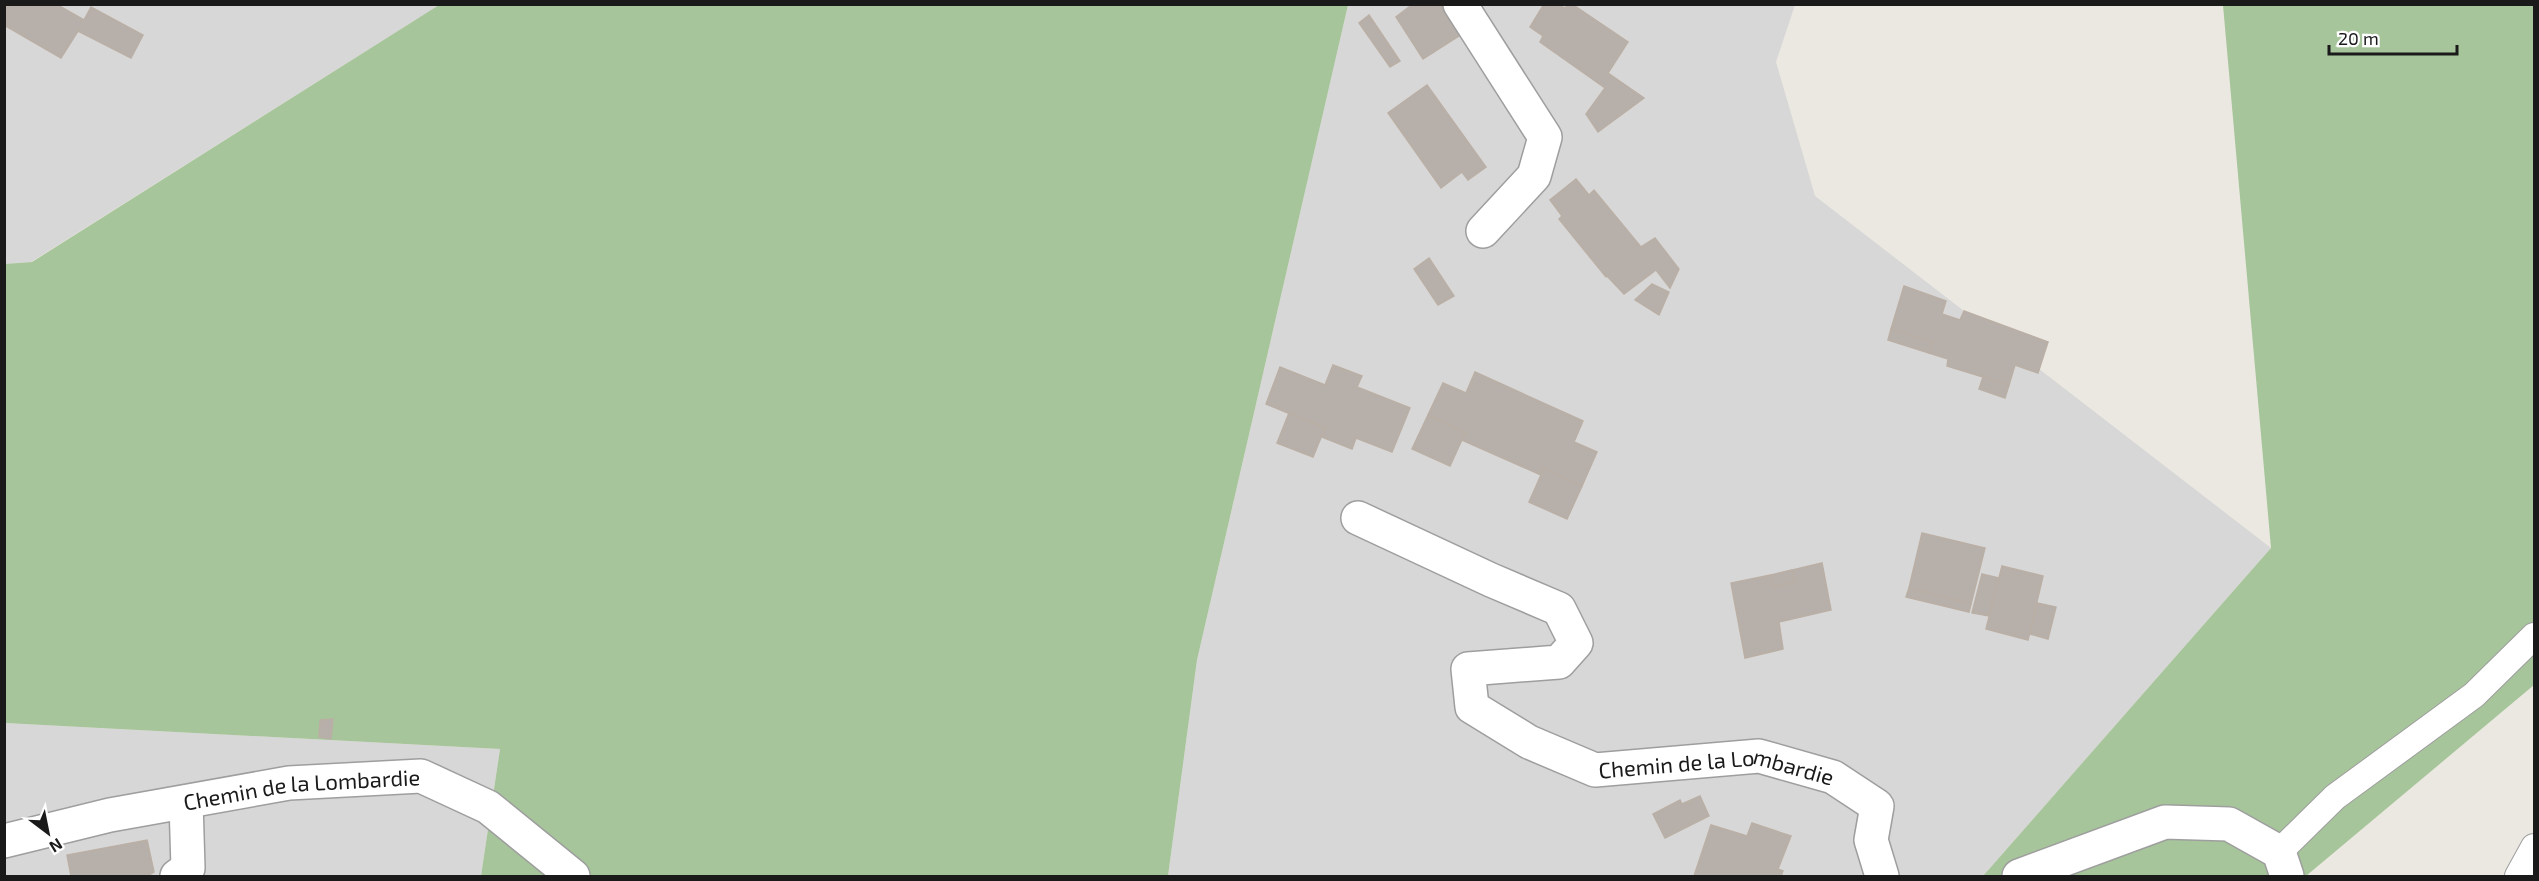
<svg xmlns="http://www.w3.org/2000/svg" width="2539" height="881" viewBox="0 0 2539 881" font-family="'Exo 2',sans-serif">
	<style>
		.residential { fill: #d8d7d7 }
		.forest { fill: #a7c59b }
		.building { fill: #b7b0aa; stroke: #baafa5; stroke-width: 1.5 }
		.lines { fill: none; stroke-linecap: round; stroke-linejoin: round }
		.service-casing { stroke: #9e9e9e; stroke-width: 28 }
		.minor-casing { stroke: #9e9e9e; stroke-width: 36 }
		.service { stroke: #fff; stroke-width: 26 }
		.minor { stroke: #fff; stroke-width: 33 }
		.labels { text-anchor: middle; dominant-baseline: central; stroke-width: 6; stroke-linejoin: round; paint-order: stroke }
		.street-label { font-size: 22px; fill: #1a1a1a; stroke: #fff }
	</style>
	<rect width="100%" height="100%" fill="#ebe8e1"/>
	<!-- residential -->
	<g class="residential">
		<polygon points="5,5 439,5 31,262 5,264"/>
		<polygon points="1348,5 1795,5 1776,62 1815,196 2271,548 1983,876 1168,876 1197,660"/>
		<polygon points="4,723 500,749 481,876 5,876"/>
	</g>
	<!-- forest -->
	<g class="forest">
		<polygon points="439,5 1348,5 1197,660 1168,876 481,876 500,749 5,723 4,264 32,262"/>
		<polygon points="2223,5 2534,5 2534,685 2306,876 1983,876 2271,548"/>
	</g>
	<!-- building -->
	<g class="building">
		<polygon points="4,4 56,4 84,20 91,7 143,35 131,58 78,31 61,58 4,25"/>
		<polygon points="1413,4 1443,4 1462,34 1423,59 1396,17"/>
		<polygon points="1544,4 1559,4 1564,8 1572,4 1628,42 1608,73 1644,98 1598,132 1586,114 1605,88 1540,42 1543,36 1530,27"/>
		<polygon points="1369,15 1400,61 1390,67 1359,23"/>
		<polygon points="1427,85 1486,167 1468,180 1462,172 1441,188 1388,113"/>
		<polygon points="1576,179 1589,195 1594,190 1641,247 1655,238 1679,269 1670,288 1656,270 1624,294 1607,276 1606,277 1559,219 1562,216 1550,200"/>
		<polygon points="1429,258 1454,296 1438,305 1414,269"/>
		<polygon points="1652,284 1669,292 1659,315 1635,300"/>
		<polygon points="1904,286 1946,301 1942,314 1960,320 1964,311 2048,342 2038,373 2015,365 2009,385 1947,366 1948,359 1929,353 1933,342 1891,329"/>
		<polygon points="1891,329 1933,342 1929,353 1888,340"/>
		<polygon points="1333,365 1362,376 1357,387 1410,408 1392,452 1356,438 1352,449 1322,437 1325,428 1266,404 1280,367 1325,385"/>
		<polygon points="1475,372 1583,421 1574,442 1597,452 1582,486 1544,468 1541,475 1462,440 1465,433 1428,415 1443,383 1466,393"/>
		<polygon points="1983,377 2009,385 2005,398 1979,389"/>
		<polygon points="1289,413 1325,428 1313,457 1277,443"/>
		<polygon points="1428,415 1465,433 1450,466 1412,449"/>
		<polygon points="1544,468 1582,486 1567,519 1529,502"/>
		<polygon points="1922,533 1985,548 1971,604 1909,588"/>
		<polygon points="1822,563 1831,610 1779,622 1783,649 1745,658 1731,583 1771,575 1773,587 1795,582 1792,570"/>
		<polygon points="2002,566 2043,576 2028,640 1986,629"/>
		<polygon points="1792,570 1795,582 1773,587 1771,575"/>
		<polygon points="1982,574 1999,578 1989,616 1972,613"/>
		<polygon points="1909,588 1971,604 1969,612 1906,597"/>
		<polygon points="2037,603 2056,607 2048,639 2030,634"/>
		<polygon points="333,719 331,739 319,737 320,720"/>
		<polygon points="1700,796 1709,816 1665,838 1653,814 1680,800 1682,804"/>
		<polygon points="1752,823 1791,836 1778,869 1783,871 1781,876 1694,876 1711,825 1747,836"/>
		<polygon points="147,840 154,872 148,876 71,876 67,855"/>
	</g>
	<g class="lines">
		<!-- service casing -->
		<g class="service-casing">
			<g id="service">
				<polyline points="2279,852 2335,797 2474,695 2534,636"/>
				<polyline points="2518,876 2534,847"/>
			</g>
		</g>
		<!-- minor casing -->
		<g class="minor-casing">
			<g id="minor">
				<polyline points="1460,4 1545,137 1534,176 1483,231"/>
				<path id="s1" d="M1358,518L1491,580L1559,609L1576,643L1559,662L1468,669L1472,707L1529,742L1595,770L1759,756L1833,777L1877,806L1871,840L1882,876"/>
				<path id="s2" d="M4,841L110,815L289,783L421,776L488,807L573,876"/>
				<polyline points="177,876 188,868 186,802"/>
				<polyline points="2019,876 2165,822 2229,824 2279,852 2287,876"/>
			</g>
		</g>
		<!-- service -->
		<use href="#service" class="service"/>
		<!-- minor -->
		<use href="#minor" class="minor"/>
	</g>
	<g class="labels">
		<!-- street labels -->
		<g class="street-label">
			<text stroke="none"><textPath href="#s1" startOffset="675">Chemin de la Lombardie</textPath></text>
			<text stroke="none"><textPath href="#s2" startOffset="303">Chemin de la Lombardie</textPath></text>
		</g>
	</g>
	<!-- border -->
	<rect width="2539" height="881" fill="none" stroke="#1a1a1a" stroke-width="12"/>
	<!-- north arrow -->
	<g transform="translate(48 833) rotate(148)" stroke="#ffffff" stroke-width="4.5" paint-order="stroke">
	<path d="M0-4.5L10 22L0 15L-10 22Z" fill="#1a1a1a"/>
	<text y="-9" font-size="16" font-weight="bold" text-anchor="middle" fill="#1a1a1a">N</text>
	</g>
	<!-- scale -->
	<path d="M2329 45v9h128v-9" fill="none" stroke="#1a1a1a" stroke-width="3"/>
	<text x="2338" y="45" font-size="18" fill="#1a1a1a" stroke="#ffffff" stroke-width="4.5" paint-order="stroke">20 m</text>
</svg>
